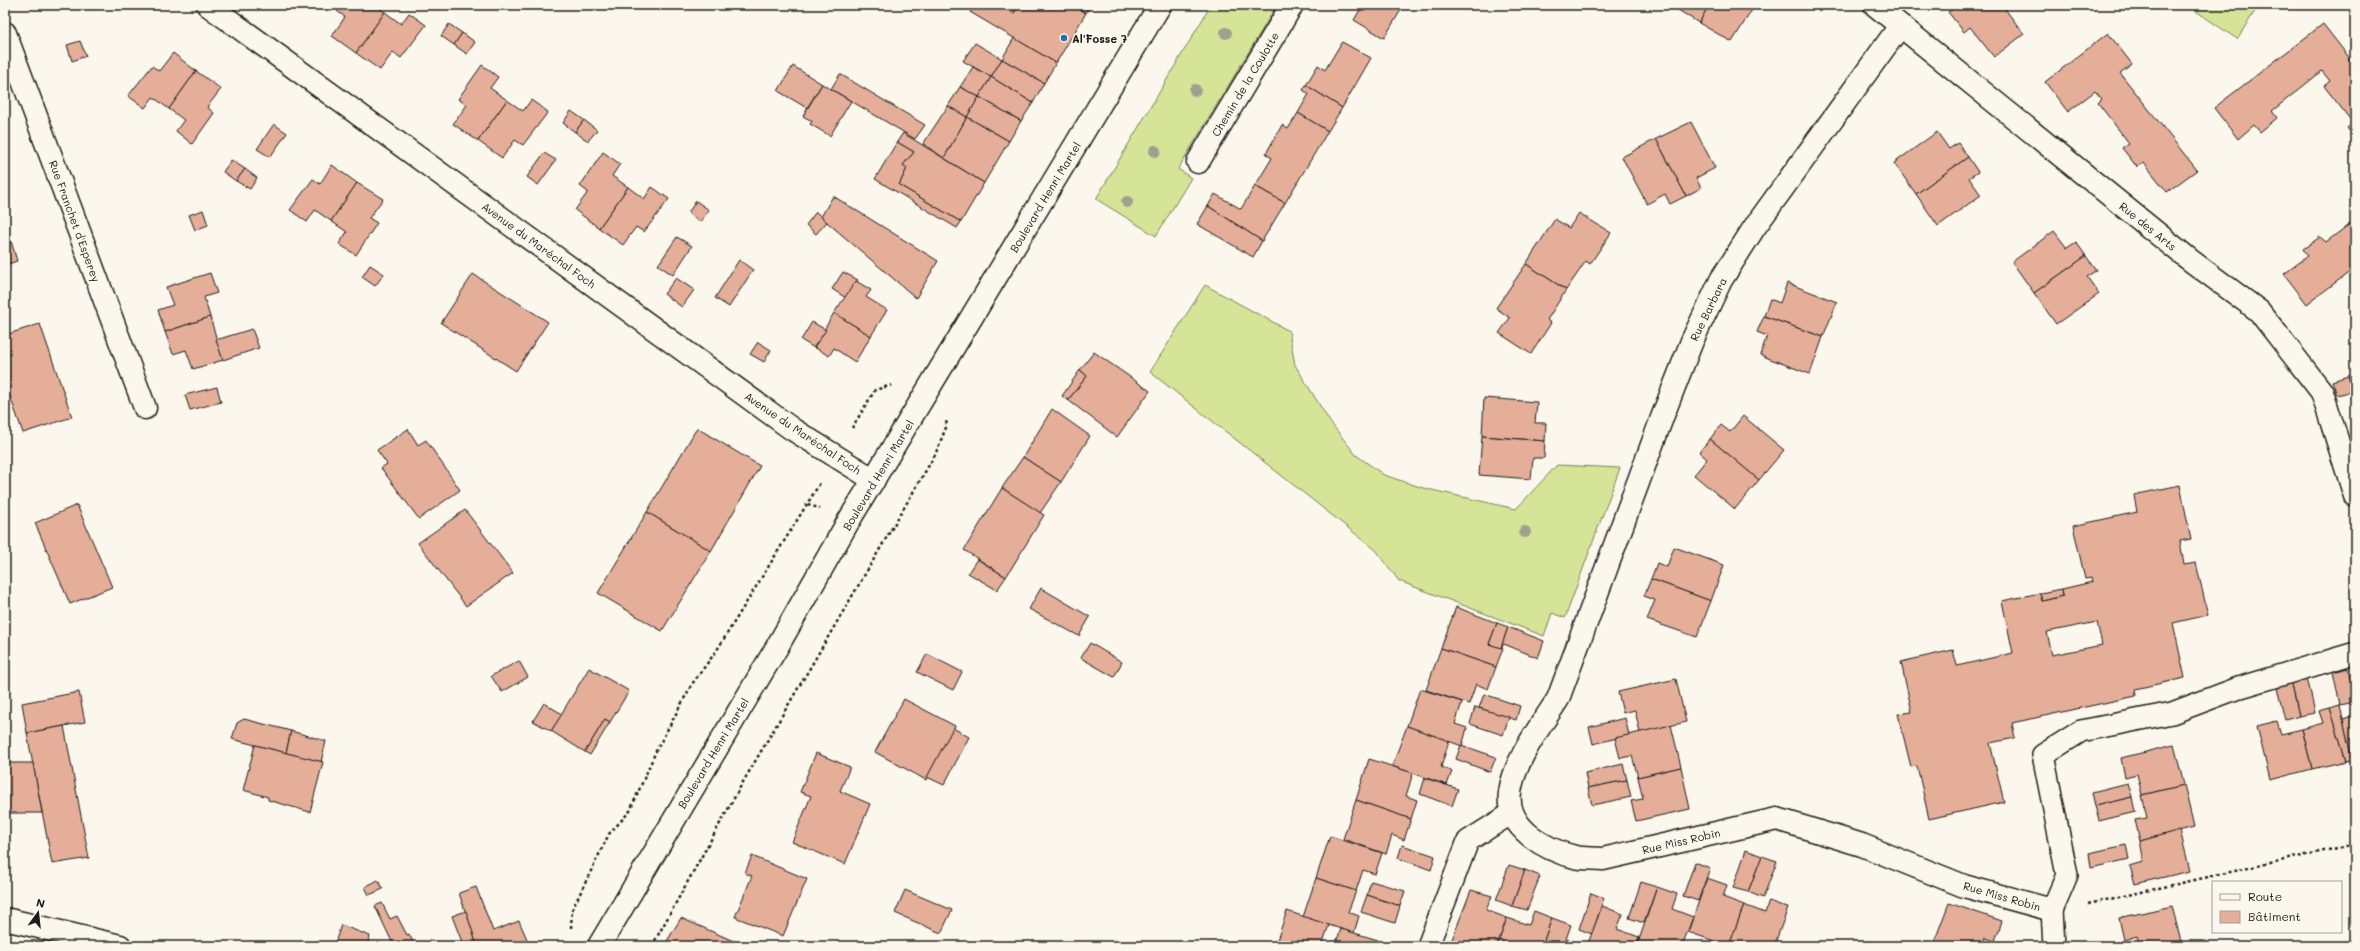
<svg xmlns="http://www.w3.org/2000/svg" width="2360" height="951" viewBox="0 0 2360 951" font-family="Mali,sans-serif">
	<style>
		.grass { fill: #d6e497; stroke: #79805a }
		.building { fill: #e4ae99; stroke: #1c1c1c; fill-rule: evenodd }
		.lines { fill: none; stroke-linecap: round; stroke-linejoin: round }
		.service-casing { stroke: #1c1c1c; stroke-width: 24 }
		.minor-casing { stroke: #1c1c1c; stroke-width: 25 }
		.tertiary-casing { stroke: #1c1c1c; stroke-width: 25 }
		.secondary-casing { stroke: #1c1c1c; stroke-width: 25 }
		.path { stroke: #1c1c1c; stroke-width: 2.5; stroke-dasharray: 3 3; stroke-linecap: butt }
		.service { stroke: #fbf7ec; stroke-width: 21 }
		.minor { stroke: #fbf7ec; stroke-width: 22 }
		.tertiary { stroke: #fbf7ec; stroke-width: 22 }
		.secondary { stroke: #fbf7ec; stroke-width: 22 }
		.tree { fill: #9fa08e }
		.poi-dot { fill: #1f6fb2; stroke: #fbf7ec; stroke-width: 1.5 }
		.labels { text-anchor: middle; dominant-baseline: central; stroke-width: 3; stroke-linejoin: round; paint-order: stroke }
		.poi-label { font-size: 11px; font-weight: bold; fill: #1c1c1c; stroke: #fbf7ec; text-anchor: start }
		.street-label { font-size: 11px; fill: #1c1c1c; stroke: #fbf7ec }
	</style>
	<rect width="100%" height="100%" fill="#fbf7ec"/>
	<filter id="ink" filterUnits="userSpaceOnUse"><feTurbulence type="fractalNoise" baseFrequency=".025" numOctaves="2"/><feDisplacementMap in="SourceGraphic" scale="8" xChannelSelector="R" yChannelSelector="G"/><feConvolveMatrix kernelMatrix="1 2 1 2 8 2 1 2 1" color-interpolation-filters="sRGB"/></filter>
	<g filter="url(#ink)">
		<!-- grass -->
		<g class="grass">
			<polygon points="1211,5 1277,5 1178,169 1191,178 1156,236 1096,199"/>
			<polygon points="2187,5 2259,5 2237,39"/>
			<polygon points="1205,285 1289,331 1295,365 1330,422 1356,455 1384,475 1423,488 1516,509 1557,465 1620,468 1565,618 1552,613 1544,636 1399,581 1376,550 1150,372"/>
		</g>
		<!-- building -->
		<g class="building">
			<polygon points="342,5 375,5 385,12 356,53 332,36 345,17 337,11"/>
			<polygon points="973,5 1000,5 1014,13 1019,5 1072,5 1086,13 1056,63 970,12"/>
			<polygon points="1000,5 1019,5 1014,13"/>
			<polygon points="1072,5 1090,5 1086,13"/>
			<polygon points="1363,5 1404,5 1384,38 1354,20"/>
			<polygon points="1670,5 1709,5 1699,23"/>
			<polygon points="1709,5 1755,5 1732,42 1699,23"/>
			<polygon points="1952,5 2002,5 2024,34 1994,57 1970,27 1964,32 1948,12 1954,8"/>
			<polygon points="385,12 401,24 409,13 426,25 401,58 393,52 380,70 356,53"/>
			<polygon points="449,24 462,33 454,45 441,36"/>
			<polygon points="2323,24 2355,65 2355,138 2347,128 2353,123 2324,86 2330,81 2322,71 2272,111 2277,118 2260,132 2254,125 2238,139 2214,108"/>
			<polygon points="462,33 475,42 467,54 454,45"/>
			<polygon points="2108,33 2132,64 2120,73 2197,170 2167,192 2144,163 2137,167 2122,148 2129,143 2098,103 2102,99 2095,91 2068,112 2045,82"/>
			<polygon points="1014,38 1056,63 1044,83 1002,59"/>
			<polygon points="80,41 86,56 72,61 67,45"/>
			<polygon points="1342,42 1371,58 1342,108 1306,85 1318,65 1325,70"/>
			<polygon points="975,43 1002,59 991,77 963,61"/>
			<polygon points="173,53 196,71 169,109 153,97 145,108 128,96 152,66 159,71"/>
			<polygon points="1002,59 1044,83 1033,103 991,77"/>
			<polygon points="482,65 498,77 490,88 507,100 478,141 453,124 467,105 458,99"/>
			<polygon points="793,66 822,84 807,108 778,91"/>
			<polygon points="973,67 991,77 979,97 960,87"/>
			<polygon points="196,71 221,89 207,107 214,113 192,144 176,131 184,120 169,109"/>
			<polygon points="840,74 925,125 915,139 831,89"/>
			<polygon points="991,77 1033,103 1021,121 979,97"/>
			<polygon points="822,84 851,101 830,136 810,124 812,121 803,116"/>
			<polygon points="1306,85 1342,108 1328,131 1298,113 1309,94 1303,90"/>
			<polygon points="960,87 979,97 967,117 948,106"/>
			<polygon points="979,97 1021,121 1009,141 967,117"/>
			<polygon points="507,100 523,111 531,100 548,112 523,145 515,140 502,158 478,141"/>
			<polygon points="948,106 967,117 944,158 923,144"/>
			<polygon points="571,111 584,120 575,132 563,123"/>
			<polygon points="1298,113 1328,131 1285,203 1255,186 1272,158 1266,154 1269,148 1282,125 1288,129"/>
			<polygon points="967,117 1009,141 984,183 944,158"/>
			<polygon points="584,120 597,130 588,141 575,132"/>
			<polygon points="1691,122 1715,168 1696,178 1701,188 1686,196 1656,139"/>
			<polygon points="274,124 287,133 270,157 257,149"/>
			<polygon points="1937,132 1949,149 1958,143 1968,157 1916,194 1894,163"/>
			<polygon points="903,133 984,183 961,222 899,185 907,168 903,165 914,152 897,142"/>
			<polygon points="1656,139 1686,196 1670,204 1665,194 1647,204 1622,157"/>
			<polygon points="897,142 914,152 903,165 907,168 899,185 961,222 957,228 875,179"/>
			<polygon points="603,152 620,164 612,176 628,187 599,228 575,210 588,192 580,186"/>
			<polygon points="544,153 556,160 538,185 527,177"/>
			<polygon points="1968,157 1978,172 1969,178 1981,195 1938,226 1916,194"/>
			<polygon points="231,160 245,169 236,181 223,172"/>
			<polygon points="332,165 357,183 331,221 315,210 307,222 290,210 313,179 320,184"/>
			<polygon points="245,169 257,178 250,189 236,181"/>
			<polygon points="357,183 383,199 369,218 377,223 356,255 339,244 347,232 331,221"/>
			<polygon points="1255,186 1285,203 1262,241 1208,206 1215,194 1241,209"/>
			<polygon points="628,187 644,199 652,187 669,199 644,232 636,227 623,245 599,228"/>
			<polygon points="833,196 938,261 916,298 821,217"/>
			<polygon points="696,201 709,210 700,222 688,213"/>
			<polygon points="1208,206 1262,241 1253,257 1197,224"/>
			<polygon points="203,210 208,225 195,230 189,215"/>
			<polygon points="816,212 827,222 816,234 806,225"/>
			<polygon points="1579,213 1611,233 1590,264 1586,261 1566,290 1526,264 1555,219 1569,228"/>
			<polygon points="2355,220 2355,268 2307,304 2284,274 2308,256 2303,249 2320,237 2326,242"/>
			<polygon points="2054,231 2067,248 2076,242 2086,256 2034,293 2012,262"/>
			<polygon points="677,237 692,246 673,275 658,265"/>
			<polygon points="11,241 17,261 5,265 5,243"/>
			<polygon points="2086,256 2096,270 2087,277 2099,294 2056,324 2034,293"/>
			<polygon points="739,260 753,270 729,307 715,298"/>
			<polygon points="1526,264 1566,290 1547,320 1551,323 1531,354 1499,333 1510,318 1496,308"/>
			<polygon points="370,265 384,274 375,286 362,277"/>
			<polygon points="843,272 858,280 846,298 832,289"/>
			<polygon points="210,273 217,293 204,297 210,317 165,332 158,310 173,305 166,287"/>
			<polygon points="473,274 548,322 516,371 441,323"/>
			<polygon points="676,278 694,290 682,307 664,294"/>
			<polygon points="856,281 871,290 866,297 887,310 871,336 834,313"/>
			<polygon points="1787,283 1837,302 1823,337 1764,316 1770,299 1780,303"/>
			<polygon points="834,313 871,336 855,362 834,348 829,356 814,347"/>
			<polygon points="1764,316 1823,337 1810,374 1760,355 1767,336 1757,332"/>
			<polygon points="210,317 223,360 193,369 186,350 173,354 165,332"/>
			<polygon points="812,322 826,330 814,347 816,349 801,340"/>
			<polygon points="40,324 72,417 23,433 5,382 5,335"/>
			<polygon points="252,329 259,348 223,360 216,340"/>
			<polygon points="758,342 771,350 764,362 750,354"/>
			<polygon points="1094,352 1150,391 1117,437 1068,400 1087,376 1080,370"/>
			<polygon points="1080,370 1087,376 1068,400 1062,396"/>
			<polygon points="2355,374 2355,391 2353,391 2348,376"/>
			<polygon points="2348,376 2353,391 2337,395 2332,381"/>
			<polygon points="217,387 221,402 190,410 185,395"/>
			<polygon points="1484,398 1537,402 1535,423 1546,423 1545,441 1482,436"/>
			<polygon points="1052,409 1090,436 1061,482 1023,457"/>
			<polygon points="1743,416 1784,450 1759,480 1710,439 1721,425 1730,432"/>
			<polygon points="697,428 760,466 711,551 647,512"/>
			<polygon points="408,429 418,445 426,440 460,490 419,519 381,468 387,464 377,450"/>
			<polygon points="1482,436 1545,441 1544,458 1533,458 1531,479 1479,475"/>
			<polygon points="1710,439 1759,480 1735,509 1694,475 1707,459 1699,452"/>
			<polygon points="1023,457 1061,482 1040,513 1002,488"/>
			<path d="M2180,485L2191,539L2180,541L2184,565L2196,563L2208,615L2173,623L2185,678L2135,689L2136,696L2012,723L2015,738L1990,743L2004,802L1929,819L1917,766L1911,767L1898,714L1912,712L1901,662L1953,650L1957,666L2013,653L2002,601L2040,593L2042,601L2063,596L2062,589L2092,582L2091,578L2085,579L2073,526L2137,512L2134,495ZM2097,622L2102,645L2052,655L2047,632Z"/>
			<polygon points="1002,488 1044,515 1006,577 964,550"/>
			<polygon points="77,505 112,587 70,604 35,523"/>
			<polygon points="465,510 513,573 466,606 418,543"/>
			<polygon points="647,512 711,551 662,631 598,593"/>
			<polygon points="1674,547 1724,565 1711,601 1651,579 1657,563 1667,567"/>
			<polygon points="977,559 1006,577 997,590 968,573"/>
			<polygon points="1651,579 1711,601 1697,637 1647,620 1655,600 1644,596"/>
			<polygon points="1041,588 1090,617 1079,636 1029,609"/>
			<polygon points="2062,589 2063,596 2042,601 2040,593"/>
			<polygon points="1456,607 1497,623 1489,644 1503,648 1496,667 1441,648"/>
			<polygon points="1497,623 1508,627 1501,648 1489,644"/>
			<polygon points="1508,627 1544,641 1538,658 1504,644 1501,648"/>
			<polygon points="1090,643 1122,662 1114,677 1081,658"/>
			<polygon points="1441,648 1496,667 1488,689 1476,684 1469,704 1426,690"/>
			<polygon points="927,654 962,672 953,690 917,672"/>
			<polygon points="519,661 528,677 502,692 491,676"/>
			<polygon points="589,668 629,691 610,722 605,719 585,752 551,731"/>
			<polygon points="2348,668 2355,702 2340,705 2333,672"/>
			<polygon points="2307,677 2315,713 2299,716 2291,680"/>
			<polygon points="1676,679 1686,722 1640,733 1635,710 1623,713 1618,692"/>
			<polygon points="2291,680 2299,716 2285,720 2276,684"/>
			<polygon points="1420,689 1462,702 1455,724 1467,728 1462,746 1407,726"/>
			<polygon points="79,692 85,722 27,733 22,703"/>
			<polygon points="1484,694 1520,706 1516,720 1479,708"/>
			<polygon points="904,699 955,726 926,780 875,752"/>
			<polygon points="544,703 562,714 551,731 533,721"/>
			<polygon points="2340,705 2352,760 2346,761 2330,708"/>
			<polygon points="1475,707 1509,717 1503,735 1470,724"/>
			<polygon points="2330,708 2346,761 2312,769 2302,729 2323,723 2319,711"/>
			<polygon points="2355,715 2355,759 2352,760 2343,719"/>
			<polygon points="1625,718 1629,735 1593,744 1589,727"/>
			<polygon points="244,719 291,731 286,753 232,739 237,723"/>
			<polygon points="605,719 610,722 590,755 585,752"/>
			<polygon points="2277,721 2281,734 2302,729 2312,769 2270,780 2257,726"/>
			<polygon points="1671,725 1681,767 1638,777 1632,756 1620,758 1615,738"/>
			<polygon points="64,726 89,858 52,864 27,733"/>
			<polygon points="1407,726 1449,741 1441,767 1452,771 1447,785 1392,766"/>
			<polygon points="953,728 969,737 944,785 927,777"/>
			<polygon points="291,731 326,741 321,762 286,753"/>
			<polygon points="255,745 323,762 310,812 268,800 268,797 243,790"/>
			<polygon points="1461,745 1496,757 1490,772 1456,759"/>
			<polygon points="2174,745 2184,785 2142,795 2137,774 2125,777 2121,758"/>
			<polygon points="816,753 850,767 840,791 870,804 845,864 792,842 811,796 800,792"/>
			<polygon points="1369,759 1413,773 1406,796 1417,800 1411,819 1356,800"/>
			<polygon points="5,763 33,763 42,813 5,813"/>
			<polygon points="1623,764 1627,780 1588,788 1585,773"/>
			<polygon points="1681,767 1690,809 1636,821 1631,801 1643,799 1638,777"/>
			<polygon points="1425,778 1458,789 1452,806 1420,794"/>
			<polygon points="1627,780 1631,797 1592,805 1588,788"/>
			<polygon points="2128,783 2132,797 2095,806 2092,792"/>
			<polygon points="2184,785 2194,827 2140,841 2135,820 2147,818 2142,795"/>
			<polygon points="2132,797 2135,812 2099,821 2095,806"/>
			<polygon points="1356,800 1411,819 1404,840 1392,835 1386,854 1343,839"/>
			<polygon points="2180,830 2190,871 2135,884 2130,866 2144,862 2140,841"/>
			<polygon points="1330,836 1382,853 1375,874 1363,870 1356,891 1316,878"/>
			<polygon points="1402,845 1435,856 1431,870 1398,858"/>
			<polygon points="2126,845 2129,859 2091,868 2089,853"/>
			<polygon points="1746,850 1762,856 1748,892 1733,888"/>
			<polygon points="752,856 807,879 783,936 735,917 752,876 745,873"/>
			<polygon points="1762,856 1777,861 1763,898 1748,892"/>
			<polygon points="1695,862 1710,868 1698,901 1683,896"/>
			<polygon points="1509,865 1525,870 1512,906 1496,900"/>
			<polygon points="1525,870 1540,876 1527,910 1512,906"/>
			<polygon points="1316,878 1356,891 1348,912 1359,916 1354,933 1303,917"/>
			<polygon points="1707,878 1727,885 1723,897 1744,905 1729,946 1688,932"/>
			<polygon points="378,880 383,889 369,895 365,887"/>
			<polygon points="1371,881 1405,891 1400,906 1367,895"/>
			<polygon points="1641,882 1657,887 1644,923 1629,918"/>
			<polygon points="476,887 493,931 519,921 530,946 477,946 459,893"/>
			<polygon points="1657,887 1677,894 1672,909 1693,917 1682,946 1647,946 1638,943"/>
			<polygon points="905,890 952,910 941,933 895,913"/>
			<polygon points="1471,890 1492,896 1486,910 1507,918 1497,946 1461,946 1451,942"/>
			<polygon points="1591,893 1604,898 1592,934 1579,929"/>
			<polygon points="1367,895 1400,906 1395,923 1361,912"/>
			<polygon points="1769,901 1788,908 1774,946 1729,946 1744,905 1765,913"/>
			<polygon points="382,903 390,919 397,916 407,935 409,934 415,946 394,946 375,906"/>
			<polygon points="1949,903 2002,921 1995,941 1986,938 1983,946 1933,945"/>
			<polygon points="1602,906 1623,914 1617,929 1639,937 1637,946 1587,946"/>
			<polygon points="2172,906 2182,946 2139,946 2137,936 2124,940 2119,918"/>
			<polygon points="466,911 477,946 450,946 462,942 452,916"/>
			<polygon points="1287,911 1329,925 1322,945 1324,946 1275,946"/>
			<polygon points="1534,911 1552,918 1542,946 1497,946 1507,918 1529,925"/>
			<polygon points="681,918 745,946 664,946"/>
			<polygon points="1552,918 1571,925 1566,939 1587,946 1542,946"/>
			<polygon points="341,925 370,936 367,946 334,946"/>
			<polygon points="1341,929 1378,940 1376,946 1335,945"/>
		</g>
		<g class="lines">
			<!-- service casing -->
			<g class="service-casing">
				<g id="service">
					<polyline points="1428,946 1468,841 1512,813"/>
					<polyline points="2054,946 2052,910 2067,875 2043,755 2081,731 2172,713 2241,687 2355,653"/>
				</g>
			</g>
			<!-- minor casing -->
			<g class="minor-casing">
				<g id="minor">
					<polyline points="208,5 792,429 874,480"/>
					<polyline points="1875,5 2190,260 2259,311 2322,392 2355,496"/>
					<path d="M1900,26L1754,228L1721,280L1692,341L1663,415L1558,699C1540,727 1515,759 1510,792C1505,828 1546,850 1575,857C1584,859 1594,858 1603,859L1777,819L1862,845L1964,886L2052,910"/>
					<polyline points="5,33 145,408"/>
					<polyline points="1198,162 1292,5"/>
				</g>
			</g>
			<!-- tertiary casing -->
			<g class="tertiary-casing">
				<polyline id="tertiary" points="5,919 120,946"/>
			</g>
			<!-- secondary casing -->
			<g class="secondary-casing">
				<polyline id="secondary" points="599,946 777,647 848,522 1160,5"/>
			</g>
			<!-- path -->
			<g class="path">
				<polyline points="852,428 875,390 892,385"/>
				<polyline points="808,504 820,509"/>
				<polyline points="2088,904 2355,844"/>
				<polyline points="571,928 572,910 609,834 630,811 656,751 692,684 717,650 820,483"/>
				<polyline points="652,946 743,782 935,455 947,425 946,421"/>
			</g>
			<!-- service -->
			<use href="#service" class="service"/>
			<!-- minor -->
			<use href="#minor" class="minor"/>
			<!-- tertiary -->
			<use href="#tertiary" class="tertiary"/>
			<!-- secondary -->
			<use href="#secondary" class="secondary"/>
		</g>
		<!-- trees -->
		<g class="tree">
			<circle cx="1226" cy="33" r="6"/>
			<circle cx="1195" cy="90" r="6"/>
			<circle cx="1155" cy="151" r="6"/>
			<circle cx="1127" cy="202" r="6"/>
			<circle cx="1525" cy="532" r="6"/>
		</g>
	</g>
	<!-- markers -->
	<circle class="poi-dot" cx="1064" cy="38" r="4"/>
	<g class="labels">
		<!-- poi labels -->
		<g class="poi-label">
			<text x="1072" y="38">Al'Fosse 7</text>
		</g>
		<!-- street labels -->
		<g class="street-label">
			<text transform="translate(1245 84) rotate(-59)">Chemin de la Coulotte</text>
			<text transform="translate(1045 197) rotate(-59)">Boulevard Henri Martel</text>
			<text transform="translate(75 221) rotate(70)">Rue Franchet d'Esperey</text>
			<text transform="translate(2148 226) rotate(39)">Rue des Arts</text>
			<text transform="translate(539 245) rotate(36)">Avenue du Maréchal Foch</text>
			<text transform="translate(1708 309) rotate(-64)">Rue Barbara</text>
			<text transform="translate(803 433) rotate(34)">Avenue du Maréchal Foch</text>
			<text transform="translate(878 475) rotate(-59)">Boulevard Henri Martel</text>
			<text transform="translate(713 753) rotate(-59)">Boulevard Henri Martel</text>
			<text transform="translate(1681 841) rotate(-13)">Rue Miss Robin</text>
			<text transform="translate(2002 896) rotate(16)">Rue Miss Robin</text>
		</g>
	</g>
	<!-- margin -->
	<rect width="2360" height="951" fill="none" stroke="#fbf7ec" stroke-width="20"/>
	<rect x="10" y="10" width="2340" height="931" fill="none" stroke="#1c1c1c" stroke-width="1.5" filter="url(#ink)"/>
	<!-- legend -->
	<rect x="2212" y="881" width="130" height="52" fill="#fbf7ec" stroke="#a29f99"/>
	<rect x="2220" y="894" width="20" height="6" fill="#fbf7ec" stroke="#a29f99"/>
	<text x="2248" y="901" font-size="12" fill="#1c1c1c">Route</text>
	<rect x="2220" y="911" width="20" height="12" fill="#e4ae99" stroke="#a29f99"/>
	<text x="2248" y="921" font-size="12" fill="#1c1c1c">Bâtiment</text>
	<!-- north arrow -->
	<g transform="translate(38 913) rotate(15)" stroke="#fbf7ec" stroke-width="3" paint-order="stroke">
	<path d="M0-3L7 15L0 10L-7 15Z" fill="#1c1c1c"/>
	<text y="-6" font-size="11" font-weight="bold" text-anchor="middle" fill="#1c1c1c">N</text>
	</g>
</svg>
